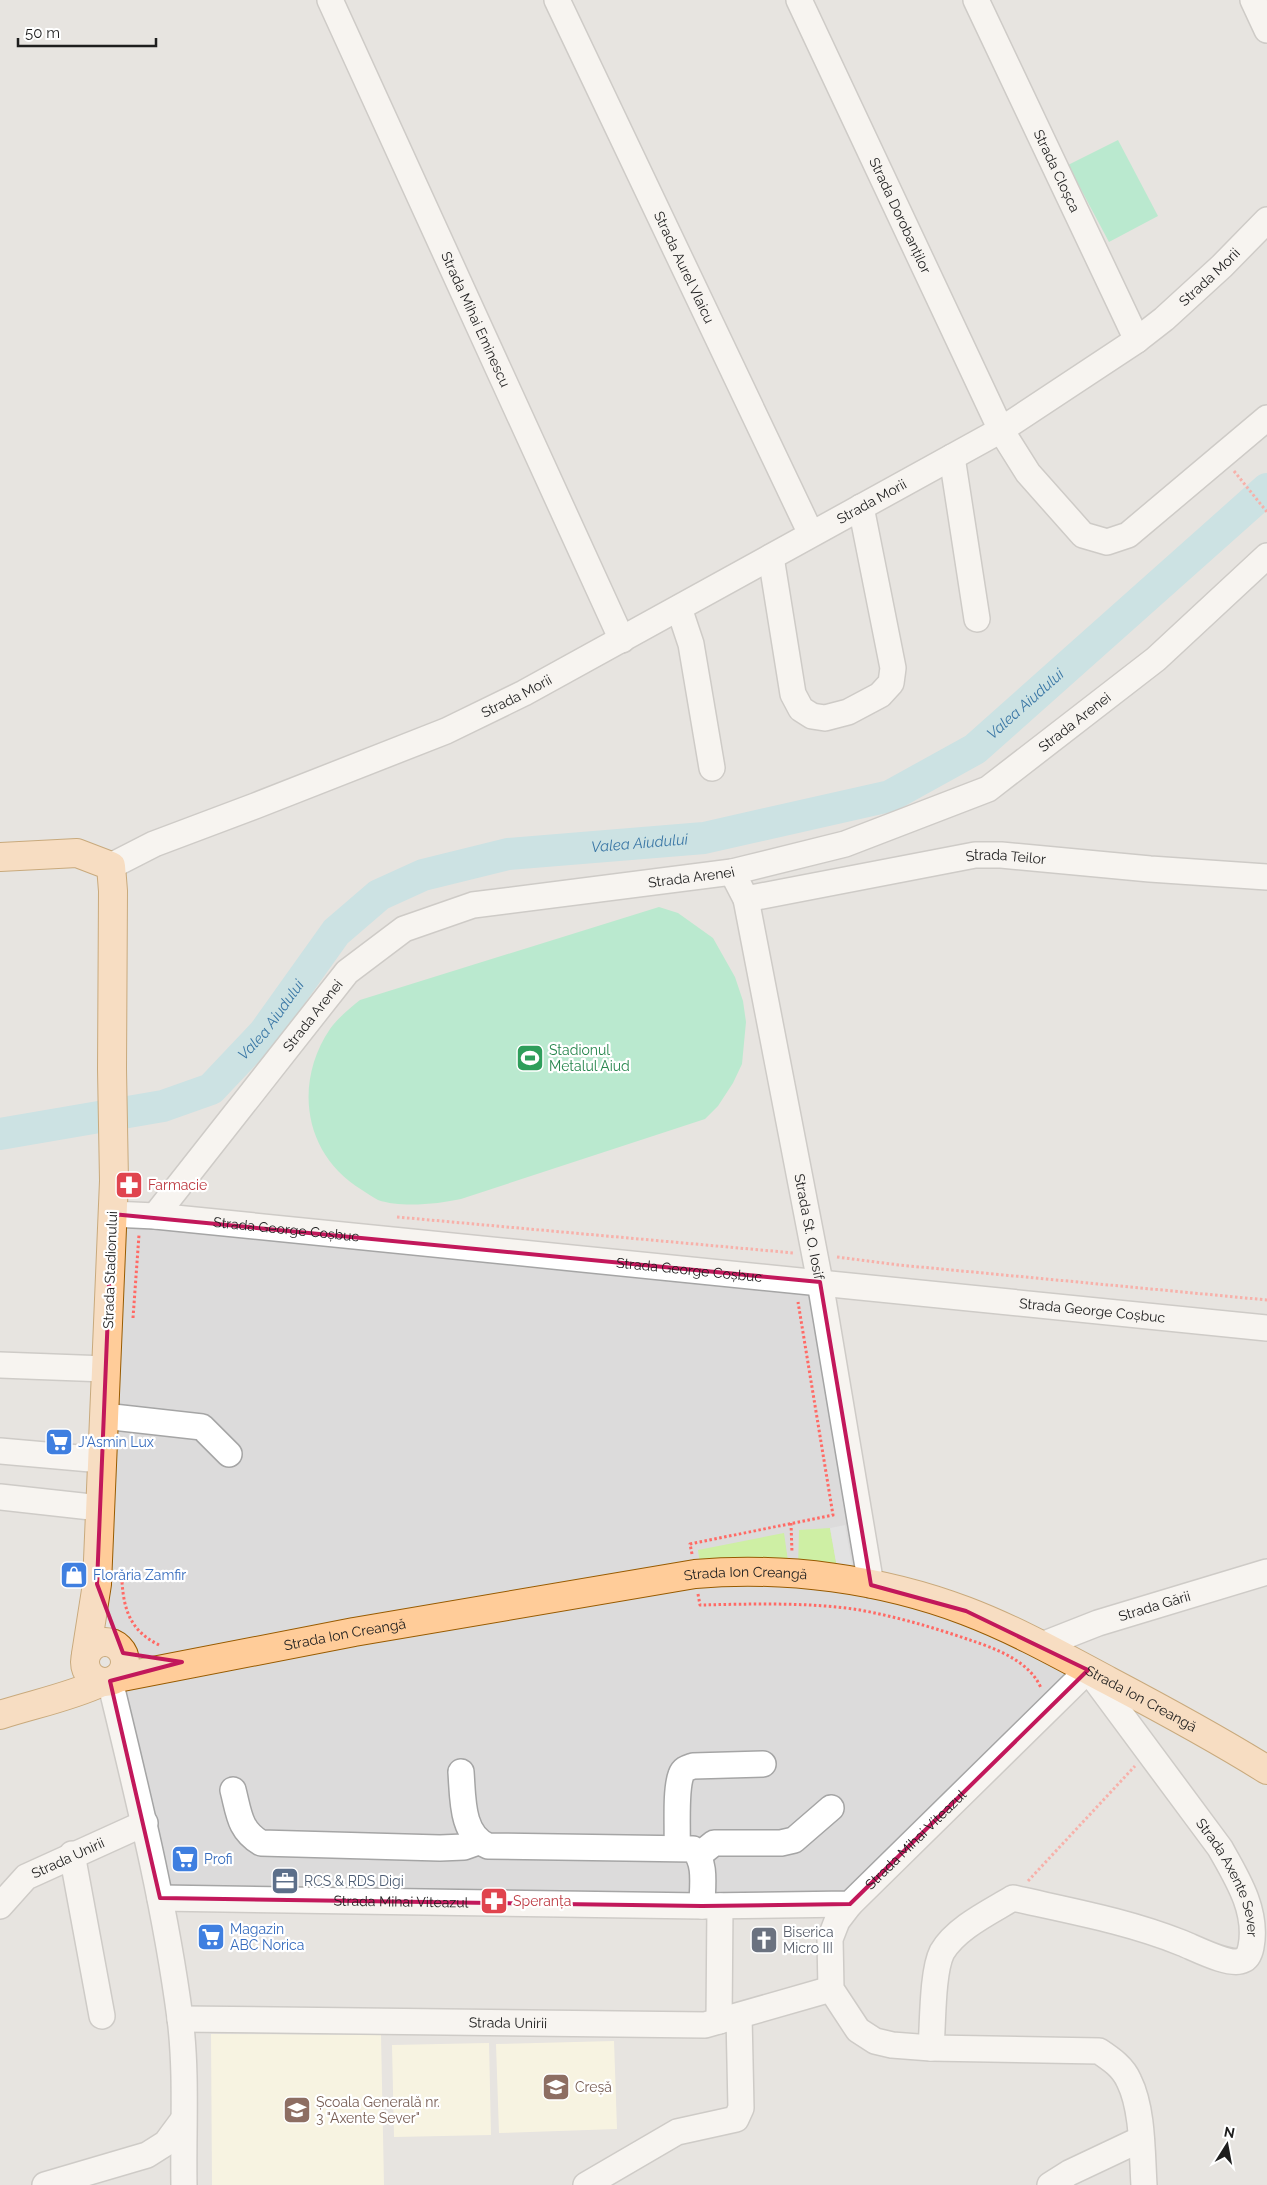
<svg xmlns="http://www.w3.org/2000/svg" width="1267" height="2185" viewBox="0 0 1267 2185" font-family="Raleway,sans-serif">
	<style>
		.residential { fill: #dcdbdb }
		.education { fill: #fffddd }
		.grass { fill: #ceefa4 }
		.pitch { fill: #79e7b5 }
		.parking { fill: #e2e2e2 }
		.lines { fill: none; stroke-linecap: round; stroke-linejoin: round }
		.river { stroke: #9fd7e2; stroke-width: 32 }
		.minor-casing { stroke: #a5a5a5; stroke-width: 28 }
		.major-casing { stroke: #985b00; stroke-width: 30 }
		.path { stroke: #ff6a65; stroke-width: 3; stroke-dasharray: 2.5 2.5; stroke-linecap: butt }
		.minor { stroke: #fff; stroke-width: 25 }
		.major { stroke: #fc9; stroke-width: 28 }
		.marked { fill: none; stroke: #c2185b; stroke-width: 4; stroke-linejoin: round }
		.labels { text-anchor: middle; dominant-baseline: central; stroke-width: 4.5; stroke-linejoin: round; paint-order: stroke }
		.street-label { font-size: 14px; fill: #1e1e1e; stroke: #fff }
		.leisure-label { font-size: 14px; fill: #27864d; stroke: #fff; text-anchor: start }
		.health-label { font-size: 14px; fill: #be3a42; stroke: #fff; text-anchor: start }
		.shop-label { font-size: 14px; fill: #366cbe; stroke: #fff; text-anchor: start }
		.service-label { font-size: 14px; fill: #4e5e75; stroke: #fff; text-anchor: start }
		.worship-label { font-size: 14px; fill: #5b616d; stroke: #fff; text-anchor: start }
		.education-label { font-size: 14px; fill: #785e54; stroke: #fff; text-anchor: start }
		.water-label { font-size: 15px; font-style: italic; fill: #3c78a6; stroke: #fff }
	</style>
	<rect width="100%" height="100%" fill="#f0ebe3"/>
	<!-- residential -->
	<rect class="residential" x="0" y="0" width="1267" height="2185"/>
	<!-- education -->
	<g class="education">
		<polygon points="211,2034 381,2035 384,2185 212,2185"/>
		<polygon points="614,2041 617,2129 499,2133 496,2044"/>
		<polygon points="489,2043 491,2135 394,2137 392,2045"/>
	</g>
	<!-- grass -->
	<g class="grass">
		<polygon points="830,1528 838,1573 798,1570 799,1530"/>
		<polygon points="784,1533 789,1568 700,1565 698,1550"/>
	</g>
	<!-- pitch -->
	<g class="pitch">
		<polygon points="1118,140 1158,216 1109,242 1068,165"/>
		<path d="M659,907L678,913L713,938L735,977L743,1001L746,1022L742,1064L733,1083L718,1106L705,1119L461,1199C438,1204 401,1208 378,1200C372,1197 367,1193 362,1190C304,1155 293,1084 330,1029C338,1018 349,1009 360,1000Z"/>
	</g>
	<!-- parking -->
	<polygon class="parking" points="845,1525 853,1571 838,1573 830,1528"/>
	<g class="lines">
		<!-- river -->
		<path class="river" id="s1" d="M0,1134L163,1106L211,1089L264,1033L336,932L379,895L423,875L508,854L704,838L890,796L975,749L1267,489"/>
		<!-- minor casing -->
		<g class="minor-casing">
			<g id="minor">
				<path id="s2" d="M330,0L622,640"/>
				<path id="s3" d="M557,0L811,534"/>
				<path id="s4" d="M799,0L1001,430L1028,473L1083,535L1107,542L1128,535L1267,418"/>
				<path id="s5" d="M976,0L1137,340"/>
				<polyline points="1253,0 1267,30"/>
				<polyline points="952,457 977,619"/>
				<polyline points="771,557 793,694 801,709 812,716 825,718 848,712 880,695 891,683 893,668 861,507"/>
				<polyline points="679,608 691,644 712,768"/>
				<path id="s6" d="M111,866L154,844L255,806L446,731L524,693L1001,430L1137,340L1164,319L1222,266L1267,220"/>
				<path id="s7" d="M732,872L746,899L820,1282L871,1585"/>
				<path id="s8" d="M746,899L975,855H1001L1150,869L1267,877"/>
				<path id="s9" d="M112,1214L155,1216L1267,1328"/>
				<path id="s10" d="M155,1216L347,972L404,929L473,905L732,872L845,844L988,789L1156,659L1267,556"/>
				<polyline points="0,1365 106,1369"/>
				<polyline points="104,1416 202,1427 229,1454"/>
				<polyline points="0,1451 102,1460"/>
				<polyline points="0,1497 100,1508"/>
				<path id="s11" d="M1042,1645L1098,1623L1267,1572"/>
				<path d="M110,1681C137,1793 165,1904 180,2018C187,2073 183,2130 184,2185"/>
				<path d="M461,1772C463,1798 461,1835 488,1846L693,1849C707,1862 702,1888 702,1906"/>
				<path d="M233,1790C239,1813 239,1830 261,1843L440,1848L464,1847L478,1842"/>
				<path d="M677,1847C678,1829 675,1791 681,1775C683,1769 687,1768 693,1766L763,1764"/>
				<polyline points="72,1854 102,2016"/>
				<polyline points="699,1855 714,1843 781,1843 794,1840 831,1808"/>
				<path id="s12" d="M160,1898L702,1906L850,1904L1088,1670L1220,1848C1237,1878 1258,1911 1251,1947C1250,1952 1248,1958 1243,1960C1231,1967 1195,1948 1182,1943C1127,1921 1070,1911 1013,1898C990,1912 956,1928 942,1952C932,1972 933,2024 931,2048"/>
				<path d="M850,1904L837,1921L830,1939L831,1989L858,2030L875,2041L892,2045L931,2048L1099,2051C1111,2059 1123,2067 1129,2081C1143,2109 1142,2154 1144,2185"/>
				<path id="s13" d="M0,1906L26,1877L145,1823"/>
				<path id="s14" d="M180,2019L705,2025L831,1989"/>
				<polyline points="719,2021 720,1906"/>
				<polyline points="45,2185 147,2155 166,2143 183,2120"/>
				<polyline points="586,2185 677,2132 736,2119 741,2108 739,2016"/>
				<polyline points="1050,2185 1069,2173 1141,2139"/>
			</g>
		</g>
		<!-- major casing -->
		<g class="major-casing">
			<g id="major">
				<polyline points="0,857 77,853 111,866 113,891 112,1069 114,1181 97,1584 86,1654"/>
				<circle cx="105" cy="1662" r="20"/>
				<path id="s15" d="M117,1678L354,1632L695,1574C785,1566 882,1579 966,1611C1016,1630 1062,1656 1109,1681C1162,1709 1216,1738 1267,1770"/>
				<path d="M0,1715C34,1704 70,1697 102,1682"/>
			</g>
		</g>
		<!-- path -->
		<g class="path">
			<polyline points="1234,471 1267,512"/>
			<polyline points="397,1217 794,1253"/>
			<polyline points="837,1257 899,1265 1267,1300"/>
			<polyline points="133,1318 139,1235"/>
			<polyline points="791,1523 792,1553"/>
			<polyline points="692,1554 690,1544 833,1515 798,1302"/>
			<path d="M122,1582C124,1611 131,1631 159,1645"/>
			<path d="M698,1594L700,1605C751,1604 810,1602 860,1610C897,1617 932,1627 967,1639C994,1648 1029,1660 1041,1688"/>
			<polyline points="1028,1881 1135,1766"/>
		</g>
		<!-- minor -->
		<use href="#minor" class="minor"/>
		<!-- major -->
		<use href="#major" class="major"/>
	</g>
	<!-- marked area -->
	<path d="M0 0H1267V2185H0ZM112,1214L820,1282L871,1585L966,1611L1088,1670L850,1904L702,1906L160,1898L110,1681L182,1662L123,1653L97,1584Z" fill="#f0ebe3" fill-opacity=".55" fill-rule="evenodd"/>
	<path class="marked" d="M112,1214L820,1282L871,1585L966,1611L1088,1670L850,1904L702,1906L160,1898L110,1681L182,1662L123,1653L97,1584Z"/>
	<!-- icons -->
	<defs>
		<g id="stadium-square" transform="scale(1.4375)"><rect x="-9" y="-9" width="18" height="18" rx="4" fill="#2e9e5b" stroke="#fff"/><path d="M0-5a6.5 5 0 1 0 0 10a6.5 5 0 1 0 0-10ZM-3.5-1.8h7v3.6h-7Z" fill="#fff"/></g>
		<g id="pharmacy-square" transform="scale(1.4375)"><rect x="-9" y="-9" width="18" height="18" rx="4" fill="#e0444e" stroke="#fff"/><path d="M-2-6h4v4h4v4h-4v4h-4v-4h-4v-4h4Z" fill="#fff"/></g>
		<g id="supermarket-square" transform="scale(1.4375)"><rect x="-9" y="-9" width="18" height="18" rx="4" fill="#3f7fe0" stroke="#fff"/><path d="M-6-5.5h2.5l.6 2H6L4.5 2H-2.5L-4.4-4H-6ZM-1.5 3.2a1.3 1.3 0 1 0 .1 0ZM3 3.2a1.3 1.3 0 1 0 .1 0Z" fill="#fff"/></g>
		<g id="shop-square" transform="scale(1.4375)"><rect x="-9" y="-9" width="18" height="18" rx="4" fill="#3f7fe0" stroke="#fff"/><path d="M-5-2.5h2.3a2.7 3.5 0 0 1 5.4 0H5L5.5 6h-11ZM-1.5-2.5h3a1.5 2.3 0 0 0-3 0Z" fill="#fff"/></g>
		<g id="office-square" transform="scale(1.4375)"><rect x="-9" y="-9" width="18" height="18" rx="4" fill="#5c6f8a" stroke="#fff"/><path d="M-6-3h4V-5.5h4V-3h4V5H-6ZM-1-4.5V-3h2v-1.5ZM-6 0V1H6V0Z" fill="#fff"/></g>
		<g id="church-square" transform="scale(1.4375)"><rect x="-9" y="-9" width="18" height="18" rx="4" fill="#6b7280" stroke="#fff"/><path d="M-1.2-6h2.4v3.5h3.3v2.4h-3.3V6h-2.4V-.1h-3.3v-2.4h3.3Z" fill="#fff"/></g>
		<g id="school-square" transform="scale(1.4375)"><rect x="-9" y="-9" width="18" height="18" rx="4" fill="#8d6e63" stroke="#fff"/><path d="M0-5L7-2L0 1L-7-2ZM-4 1L0 2.5L4 1V4Q0 6-4 4Z" fill="#fff"/></g>
	</defs>
	<g fill-rule="evenodd">
		<use href="#stadium-square" x="530" y="1058"/>
		<use href="#pharmacy-square" x="129" y="1185"/>
		<use href="#supermarket-square" x="59" y="1442"/>
		<use href="#shop-square" x="74" y="1575"/>
		<use href="#supermarket-square" x="185" y="1859"/>
		<use href="#office-square" x="285" y="1881"/>
		<use href="#pharmacy-square" x="494" y="1901"/>
		<use href="#supermarket-square" x="211" y="1937"/>
		<use href="#church-square" x="764" y="1940"/>
		<use href="#school-square" x="556" y="2087"/>
		<use href="#school-square" x="297" y="2110"/>
	</g>
	<g class="labels">
		<!-- street labels -->
		<g class="street-label">
			<text stroke="none"><textPath href="#s5" startOffset="189">Strada Cloșca</textPath></text>
			<text stroke="none"><textPath href="#s4" startOffset="238">Strada Dorobanților</textPath></text>
			<text stroke="none"><textPath href="#s3" startOffset="296">Strada Aurel Vlaicu</textPath></text>
			<text stroke="none"><textPath href="#s6" startOffset="1252">Strada Morii</textPath></text>
			<text stroke="none"><textPath href="#s2" startOffset="351">Strada Mihai Eminescu</textPath></text>
			<text stroke="none"><textPath href="#s6" startOffset="845">Strada Morii</textPath></text>
			<text stroke="none"><textPath href="#s6" startOffset="440">Strada Morii</textPath></text>
			<text stroke="none"><textPath href="#s10" startOffset="1095">Strada Arenei</textPath></text>
			<text stroke="none"><textPath href="#s8" startOffset="264">Strada Teilor</textPath></text>
			<text stroke="none"><textPath href="#s10" startOffset="675">Strada Arenei</textPath></text>
			<text stroke="none"><textPath href="#s10" startOffset="255">Strada Arenei</textPath></text>
			<text stroke="none"><textPath href="#s7" startOffset="364">Strada St. O. Iosif</textPath></text>
			<text stroke="none"><textPath href="#s9" startOffset="175">Strada George Coșbuc</textPath></text>
			<text stroke="none"><textPath href="#s9" startOffset="580">Strada George Coșbuc</textPath></text>
			<text transform="translate(110 1270) rotate(-88)">Strada Stadionului</text>
			<text stroke="none"><textPath href="#s9" startOffset="985">Strada George Coșbuc</textPath></text>
			<text stroke="none"><textPath href="#s15" startOffset="638">Strada Ion Creangă</textPath></text>
			<text stroke="none"><textPath href="#s11" startOffset="119">Strada Gării</textPath></text>
			<text stroke="none"><textPath href="#s15" startOffset="232">Strada Ion Creangă</textPath></text>
			<text stroke="none"><textPath href="#s15" startOffset="1059">Strada Ion Creangă</textPath></text>
			<text stroke="none"><textPath href="#s12" startOffset="782">Strada Mihai Viteazul</textPath></text>
			<text stroke="none"><textPath href="#s13" startOffset="85">Strada Unirii</textPath></text>
			<text stroke="none"><textPath href="#s12" startOffset="1276">Strada Axente Sever</textPath></text>
			<text stroke="none"><textPath href="#s12" startOffset="241">Strada Mihai Viteazul</textPath></text>
			<text stroke="none"><textPath href="#s14" startOffset="328">Strada Unirii</textPath></text>
		</g>
		<!-- leisure labels -->
		<g class="leisure-label">
			<text x="549" y="1050">Stadionul<tspan x="549" dy="16">Metalul Aiud</tspan></text>
		</g>
		<!-- health labels -->
		<g class="health-label">
			<text x="148" y="1185">Farmacie</text>
			<text x="513" y="1901">Speranța</text>
		</g>
		<!-- shop labels -->
		<g class="shop-label">
			<text x="78" y="1442">J'Asmin Lux</text>
			<text x="93" y="1575">Florăria Zamfir</text>
			<text x="204" y="1859">Profi</text>
			<text x="230" y="1929">Magazin<tspan x="230" dy="16">ABC Norica</tspan></text>
		</g>
		<!-- service labels -->
		<g class="service-label">
			<text x="304" y="1881">RCS &amp; RDS Digi</text>
		</g>
		<!-- worship labels -->
		<g class="worship-label">
			<text x="783" y="1932">Biserica<tspan x="783" dy="16">Micro III</tspan></text>
		</g>
		<!-- education labels -->
		<g class="education-label">
			<text x="575" y="2087">Creșă</text>
			<text x="316" y="2102">Școala Generală nr.<tspan x="316" dy="16">3 "Axente Sever"</tspan></text>
		</g>
		<!-- water labels -->
		<g class="water-label">
			<text stroke="none"><textPath href="#s1" startOffset="1162">Valea Aiudului</textPath></text>
			<text stroke="none"><textPath href="#s1" startOffset="742">Valea Aiudului</textPath></text>
			<text stroke="none"><textPath href="#s1" startOffset="308">Valea Aiudului</textPath></text>
		</g>
	</g>
	<!-- north arrow -->
	<g transform="translate(1227 2145) rotate(11)" stroke="#ffffff" stroke-width="4" paint-order="stroke">
	<path d="M0-4L9 19L0 12L-9 19Z" fill="#1e1e1e"/>
	<text y="-8" font-size="14" font-weight="bold" text-anchor="middle" fill="#1e1e1e">N</text>
	</g>
	<!-- scale -->
	<path d="M18 38v8h138v-8" fill="none" stroke="#1e1e1e" stroke-width="2.5"/>
	<text x="25" y="38" font-size="15" fill="#1e1e1e" stroke="#ffffff" stroke-width="4" paint-order="stroke">50 m</text>
</svg>
